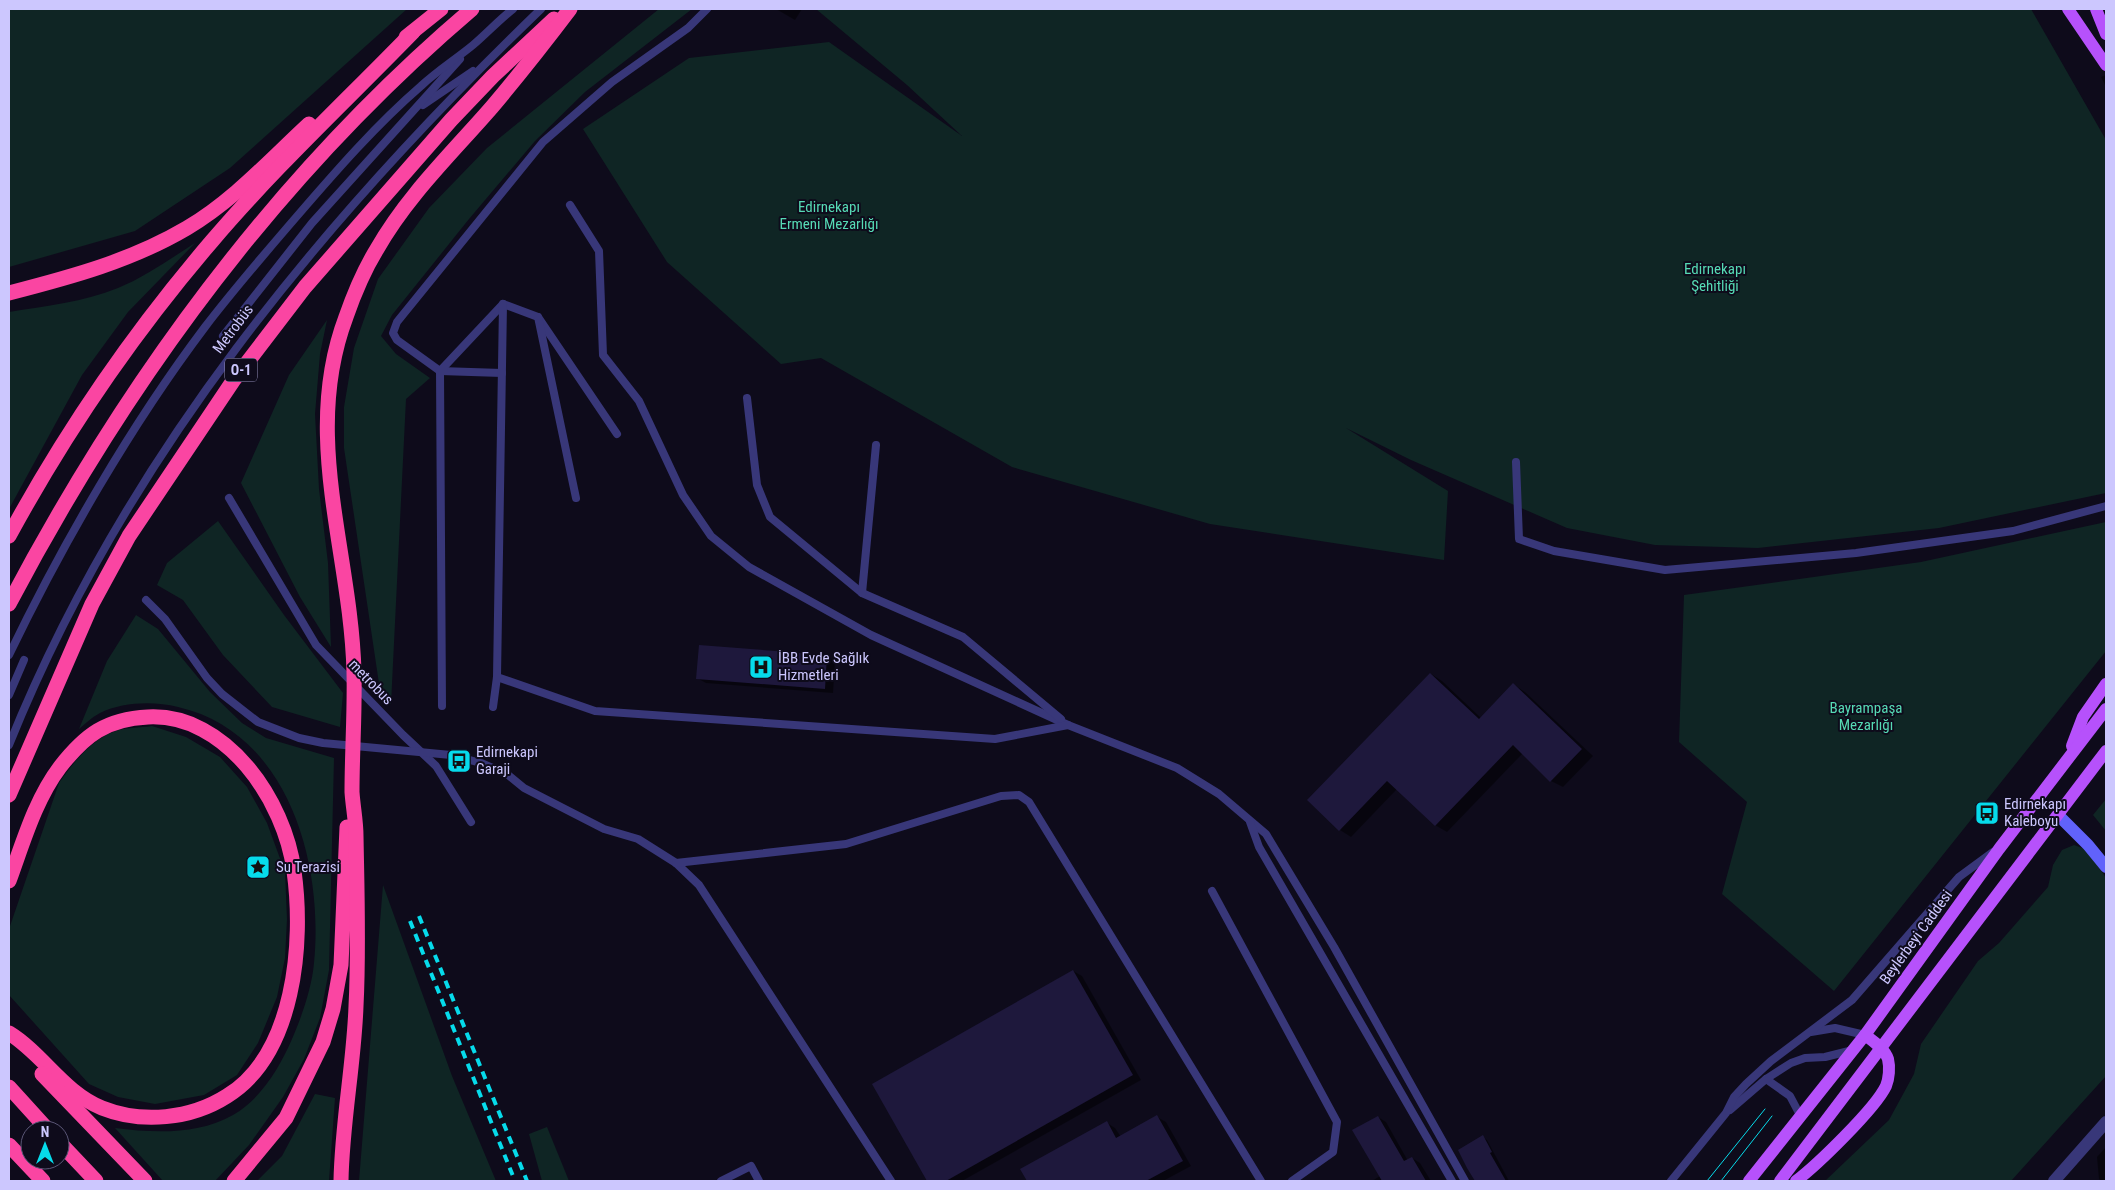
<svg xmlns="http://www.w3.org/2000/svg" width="2115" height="1190" viewBox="0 0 2115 1190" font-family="'Roboto Condensed',sans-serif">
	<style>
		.green { fill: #0f2524 }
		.shadow { fill: #0007 }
		.building { fill: #1e183c }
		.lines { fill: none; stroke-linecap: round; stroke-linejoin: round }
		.lane { stroke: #383779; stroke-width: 8 }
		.street { stroke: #383779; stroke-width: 12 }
		.secondary { stroke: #6162fb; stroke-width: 12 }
		.primary { stroke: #b651fb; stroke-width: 12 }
		.highway { stroke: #fa45a2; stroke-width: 15 }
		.tram { stroke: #06dbeb; stroke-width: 1 }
		.rail { stroke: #06dbeb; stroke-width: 4; stroke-dasharray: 8 6; stroke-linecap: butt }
		.labels { text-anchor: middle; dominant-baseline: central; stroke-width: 4; stroke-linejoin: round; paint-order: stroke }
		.shield { fill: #0e0b1b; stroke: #938fba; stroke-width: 1 }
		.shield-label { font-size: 14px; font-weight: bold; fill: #ccc7fe }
		.park-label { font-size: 15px; fill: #56dab5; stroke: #0e0b1b }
		.street-label { font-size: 15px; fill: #ccc7fe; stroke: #0e0b1b }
		.poi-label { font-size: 15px; fill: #ccc7fe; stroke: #0e0b1b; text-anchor: start }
	</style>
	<rect width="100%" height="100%" fill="#0e0b1b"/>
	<!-- green -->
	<g class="green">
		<polygon points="9,9 407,9 230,168 135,231 9,267"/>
		<polygon points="659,9 692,9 585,92 535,141 469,219 392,315 381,336 396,354 430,378 406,399 391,704 381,697 344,448 344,407 354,348 378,279 429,208 487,148"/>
		<polygon points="816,9 2031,9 2106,140 2106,493 1939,528 1758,548 1655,545 1567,528 1411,460 1346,428 1448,491 1444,560 1210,524 1012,467 821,358 781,364 667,262 583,129 689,58 829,42 962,136 907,85"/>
		<path d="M195,243L128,312L82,375L9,509V312C45,306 84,302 118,288C145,277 170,259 195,243Z"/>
		<polygon points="327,320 320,354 315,414 319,489 328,563 331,647 300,597 241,483 289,375"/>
		<polygon points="218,521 284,615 343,693 340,727 272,707 223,655 183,600 157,585 167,563"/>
		<polygon points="2106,522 2106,651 1834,991 1722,894 1747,802 1679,742 1684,595 1921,562"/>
		<path d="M136,615L158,629L210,692L242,723L266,738L334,758L329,970L320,1018L304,1059L283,1097L249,1145L215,1181H163L115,1128C154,1133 198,1135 233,1115C261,1099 280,1067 292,1039C302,1016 312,987 314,963C324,863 288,732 178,707C153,701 123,702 100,713C92,717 85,724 79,729L107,661Z"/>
		<path d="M152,726L186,737L220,757L247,787L267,823L285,872L287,919L285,958L277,997L258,1043L237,1075L204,1095L155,1104L118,1097L89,1084L9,995V929L59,783C73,763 90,741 113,732C124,727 140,728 152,726Z"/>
		<polygon points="2106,799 2106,831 2093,815"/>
		<polygon points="2074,845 2088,850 2106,878 2106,1076 2011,1181 1825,1181 1889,1120 1914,1074 1921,1044 1978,961 1999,943 2048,887 2053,865 2062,850"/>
		<polygon points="383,885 452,1076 496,1181 359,1181"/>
		<polygon points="315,1094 335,1098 329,1181 257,1181 282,1156"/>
		<polygon points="547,1127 569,1181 542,1181 529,1134"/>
	</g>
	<!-- shadow -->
	<g class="shadow">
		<polygon points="776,9 802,9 795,20"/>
		<polygon points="2106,75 2106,87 2101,77"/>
		<polygon points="826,657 835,661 833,693 706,683 697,678"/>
		<polygon points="1431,674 1442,681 1481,718 1514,685 1525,692 1593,756 1563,787 1551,781 1523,753 1447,832 1435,825 1397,789 1351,837 1340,830"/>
		<polygon points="1073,971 1082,976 1141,1080 962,1181 929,1181 874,1085"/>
		<polygon points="1157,1117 1166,1122 1191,1166 1163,1181 1028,1181 1022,1170 1107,1123 1115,1128 1121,1137"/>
		<polygon points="1378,1117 1386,1122 1408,1161 1412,1158 1420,1163 1431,1181 1372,1181 1380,1176"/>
		<polygon points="1483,1137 1487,1140 1509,1181 1477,1181 1460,1150"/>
		<polygon points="2106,1147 2106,1181 2101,1181 2099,1179 2097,1157"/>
	</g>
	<!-- building -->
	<g class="building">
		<polygon points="699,645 827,655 825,689 696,679"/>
		<polygon points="1430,673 1479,719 1513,683 1582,749 1550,782 1513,745 1435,826 1387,781 1339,831 1307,800"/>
		<polygon points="1073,970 1133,1075 946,1181 927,1181 872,1084"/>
		<polygon points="1157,1115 1183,1161 1146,1181 1027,1181 1020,1169 1107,1121 1116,1138"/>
		<polygon points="1378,1116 1404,1161 1412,1157 1426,1181 1382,1181 1352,1130"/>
		<polygon points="1483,1135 1492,1152 1490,1153 1506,1181 1475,1181 1467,1168 1458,1150"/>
	</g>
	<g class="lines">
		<!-- lane -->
		<g class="lane">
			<polyline points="423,105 473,71"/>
			<polyline points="570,205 599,251 603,355 639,401 683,495 711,536 749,567 871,635 1068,725 1177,768 1219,794 1266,834 1334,947 1465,1181"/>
			<polyline points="503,304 538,317 617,434"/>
			<polyline points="538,317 576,498"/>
			<polyline points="223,336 312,223 460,59"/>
			<polyline points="502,373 440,371 397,340 393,333 397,322 543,142 612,82 688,28 707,9"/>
			<polyline points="747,398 757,485 770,517 862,593 963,637 1061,719"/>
			<polyline points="1516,462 1519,539 1554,551 1665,570 1856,553 2013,531 2106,506"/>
			<polyline points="229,498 316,645 403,735 436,766 471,822"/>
			<polyline points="862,593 876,445"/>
			<polyline points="146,600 165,619 207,678 222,694 258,722 299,738 323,743 451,755 481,763 507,774 524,788 604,829 638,839 676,863 699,885 891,1181"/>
			<path d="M9,655C62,545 131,425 205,327C234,289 266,252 298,215C336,171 376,125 421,86C437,71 456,59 473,45C487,33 499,20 513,9"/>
			<polyline points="497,677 595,711 995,739 1068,725"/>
			<polyline points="9,695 24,660"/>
			<polyline points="442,706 440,371 503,304"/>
			<polyline points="493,707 497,677 503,304"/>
			<path d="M9,745C124,459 321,221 541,9"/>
			<polyline points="1250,822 1259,847 1452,1181"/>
			<polyline points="676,863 846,844 1001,796 1019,795 1029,802 1261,1181"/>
			<polyline points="1212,891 1337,1122 1333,1152 1292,1181"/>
			<polyline points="1811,1032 1835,1028 1865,1035"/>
			<polyline points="1766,1079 1790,1096 1800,1115"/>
			<polyline points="1730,1110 1766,1079 1791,1063 1805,1058 1825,1057 1853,1050"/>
			<polyline points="721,1181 751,1166 759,1181"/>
			<polyline points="1671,1181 1726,1113 1734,1097 1746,1084 1771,1061 1852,1000 1959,877 1993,852"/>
		</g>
		<!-- street -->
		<polyline class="street" points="2054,1181 2106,1122"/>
		<!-- secondary -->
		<polyline class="secondary" points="2058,815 2088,845 2106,867"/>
		<!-- primary -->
		<g class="primary">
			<polyline points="2068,9 2106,65"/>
			<polyline points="2096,9 2106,34"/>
			<polyline points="2072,746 2083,717 2106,684"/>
			<polyline points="1749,1181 1865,1035 1999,849 2106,709"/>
			<polyline points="1780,1181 2106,751"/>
			<path d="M1796,1181C1817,1165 1875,1109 1886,1086C1889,1079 1890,1067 1888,1059C1885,1049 1873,1041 1865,1035"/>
		</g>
		<!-- highway -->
		<g class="highway">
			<polyline points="406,37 441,9"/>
			<path d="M9,293C71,277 131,261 187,228C233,201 270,160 309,124"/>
			<path d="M9,536C66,431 134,332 212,241C274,168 346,101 413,32"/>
			<path d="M9,604C127,380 278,174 472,9"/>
			<polyline points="9,795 92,604 129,536 233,381 305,287 451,120 493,76 554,19"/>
			<path d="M9,881C23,843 35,800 60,767C85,735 106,719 148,717C226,713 285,801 294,871C304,942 295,1054 227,1096C191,1119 142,1124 102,1108C64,1093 43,1054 9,1033"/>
			<polyline points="42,1074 145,1181"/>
			<polyline points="9,1087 48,1130"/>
			<polyline points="60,1143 96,1181"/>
			<polyline points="9,1145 43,1181"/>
			<polyline points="234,1181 286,1118 323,1042 333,1009 341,965 347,827"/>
			<path d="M341,1181C342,1122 354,1064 356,1006C359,949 357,892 356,836C356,821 353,807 352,792C352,752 355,712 354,672C351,552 301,436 346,317C354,294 364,270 377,249C407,196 452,153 492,107C519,75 545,42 570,9"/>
		</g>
		<!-- tram -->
		<g class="tram">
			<polyline points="1707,1181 1765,1109"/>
			<polyline points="1721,1181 1772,1116"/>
		</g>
		<!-- rail -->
		<g class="rail">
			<polyline points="419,916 527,1181"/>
			<polyline points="410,921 515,1181"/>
		</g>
	</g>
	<!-- icons -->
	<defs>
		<g id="hospital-square" transform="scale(1.25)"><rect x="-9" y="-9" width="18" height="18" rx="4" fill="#06dbeb" stroke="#0e0b1b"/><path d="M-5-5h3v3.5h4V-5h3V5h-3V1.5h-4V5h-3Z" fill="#111"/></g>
		<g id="bus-square" transform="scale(1.25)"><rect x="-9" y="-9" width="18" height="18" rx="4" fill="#06dbeb" stroke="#0e0b1b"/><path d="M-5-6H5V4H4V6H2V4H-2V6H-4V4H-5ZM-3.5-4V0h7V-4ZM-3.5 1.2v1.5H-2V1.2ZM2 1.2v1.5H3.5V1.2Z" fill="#111"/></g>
		<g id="sight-square" transform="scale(1.25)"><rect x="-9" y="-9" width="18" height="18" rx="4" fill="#06dbeb" stroke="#0e0b1b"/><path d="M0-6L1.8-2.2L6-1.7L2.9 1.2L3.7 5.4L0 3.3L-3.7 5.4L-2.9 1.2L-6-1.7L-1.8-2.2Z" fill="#111"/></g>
	</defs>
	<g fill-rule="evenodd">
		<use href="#hospital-square" x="761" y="667"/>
		<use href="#bus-square" x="459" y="761"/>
		<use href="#bus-square" x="1987" y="813"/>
		<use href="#sight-square" x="258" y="867"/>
	</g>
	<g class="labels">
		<!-- shield labels -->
		<rect class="shield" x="225" y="358.5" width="32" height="23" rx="4"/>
		<g class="shield-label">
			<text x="241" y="370">O-1</text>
		</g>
		<!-- park labels -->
		<g class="park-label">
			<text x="829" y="207">Edirnekapı<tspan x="829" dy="17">Ermeni Mezarlığı</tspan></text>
			<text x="1715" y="269">Edirnekapı<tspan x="1715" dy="17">Şehitliği</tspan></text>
			<text x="1866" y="708">Bayrampaşa<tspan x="1866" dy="17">Mezarlığı</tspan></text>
		</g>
		<!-- street labels -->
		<g class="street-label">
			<text transform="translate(233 329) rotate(-53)">Metrobüs</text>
			<text transform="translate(371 682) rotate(46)">metrobus</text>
			<text transform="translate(1916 937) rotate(-54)">Beylerbeyi Caddesi</text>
		</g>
		<!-- poi labels -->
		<g class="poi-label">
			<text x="778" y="658">İBB Evde Sağlık<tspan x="778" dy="17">Hizmetleri</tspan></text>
			<text x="476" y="752">Edirnekapi<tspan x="476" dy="17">Garaji</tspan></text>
			<text x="2004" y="804">Edirnekapı<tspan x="2004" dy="17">Kaleboyu</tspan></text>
			<text x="276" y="867">Su Terazisi</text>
		</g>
	</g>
	<!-- border -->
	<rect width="2115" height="1190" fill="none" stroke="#ccc7fe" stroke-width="20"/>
	<!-- north arrow -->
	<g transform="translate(45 1145)"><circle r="24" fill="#0e0b1b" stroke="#5a5676"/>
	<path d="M0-4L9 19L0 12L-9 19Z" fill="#06dbeb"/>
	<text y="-8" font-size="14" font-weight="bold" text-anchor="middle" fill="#ccc7fe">N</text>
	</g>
</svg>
